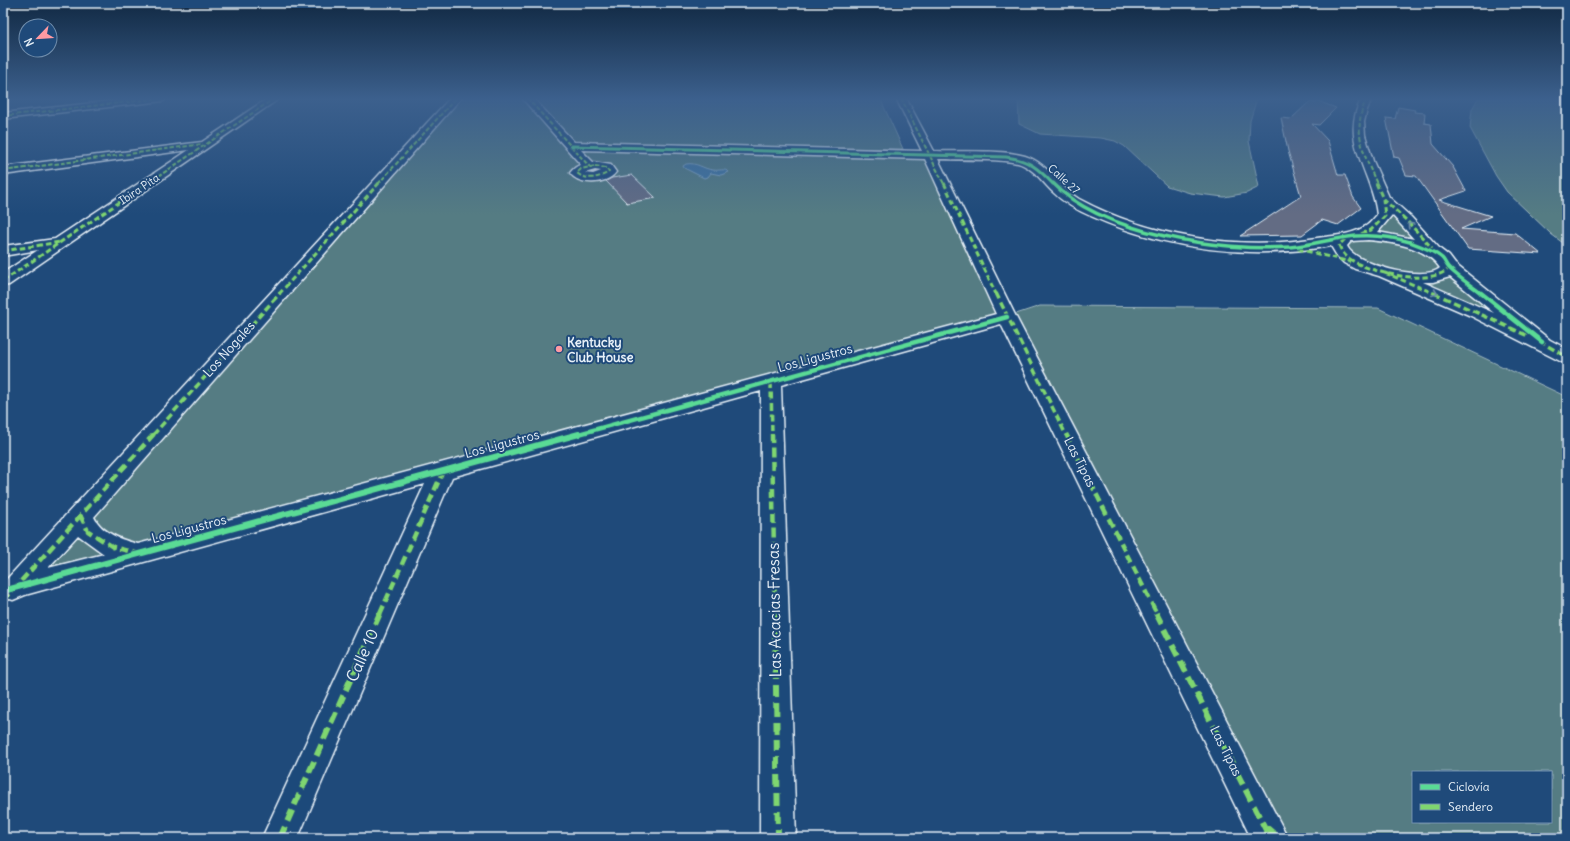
<svg xmlns="http://www.w3.org/2000/svg" width="1570" height="841" viewBox="0 0 1570 841" font-family="Delius,sans-serif">
	<style>
		.green { fill: #557c83; stroke: #9eb6be; fill-rule: evenodd }
		.water { fill: #4375a0; stroke: #85a7c3 }
		.building { fill: #636c84; stroke: #e8f1f8 }
		.lines { fill: none; stroke-linecap: round; stroke-linejoin: round }
		.minor-casing { stroke: #e8f1f8; stroke-width: 3 }
		.minor { fill: #1f4a7a; fill-rule: evenodd }
		.quiet-far4 { stroke: #7fd670; stroke-width: 2; stroke-dasharray: 4.5 2; stroke-linecap: butt }
		.quiet-far3 { stroke: #7fd670; stroke-width: 3; stroke-dasharray: 5.5 3; stroke-linecap: butt }
		.quiet-far2 { stroke: #7fd670; stroke-width: 3.5; stroke-dasharray: 7 3.5; stroke-linecap: butt }
		.quiet-far1 { stroke: #7fd670; stroke-width: 4.5; stroke-dasharray: 9 4.5; stroke-linecap: butt }
		.quiet { stroke: #7fd670; stroke-width: 6; stroke-dasharray: 12 6; stroke-linecap: butt }
		.cycleway-far3-casing { stroke: #1f4a7a; stroke-width: 4.5 }
		.cycleway-far2-casing { stroke: #1f4a7a; stroke-width: 5.5 }
		.cycleway-far1-casing { stroke: #1f4a7a; stroke-width: 7 }
		.cycleway-casing { stroke: #1f4a7a; stroke-width: 8 }
		.cycleway-far3 { stroke: #5adb95; stroke-width: 3 }
		.cycleway-far2 { stroke: #5adb95; stroke-width: 3.5 }
		.cycleway-far1 { stroke: #5adb95; stroke-width: 4.5 }
		.cycleway { stroke: #5adb95; stroke-width: 6 }
		.oneway { stroke: #6f8dac }
		.poi-dot { fill: #ff9aa2; stroke: #1f4a7a; stroke-width: 1.5 }
		.labels { text-anchor: middle; dominant-baseline: central; stroke-width: 4; stroke-linejoin: round; paint-order: stroke }
		.far-street-label { font-size: 11px; fill: #e8f1f8; stroke: #1f4a7a }
		.poi-label { font-size: 13px; font-weight: bold; fill: #e8f1f8; stroke: #1f4a7a; text-anchor: start }
		.street-label { font-size: 13px; fill: #e8f1f8; stroke: #1f4a7a }
		.near-street-label { font-size: 16px; fill: #e8f1f8; stroke: #1f4a7a }
	</style>
	<rect width="100%" height="100%" fill="#1f4a7a"/>
	<filter id="ink" filterUnits="userSpaceOnUse"><feTurbulence type="fractalNoise" baseFrequency=".025" numOctaves="2"/><feDisplacementMap in="SourceGraphic" scale="8" xChannelSelector="R" yChannelSelector="G"/><feConvolveMatrix kernelMatrix="1 2 1 2 8 2 1 2 1" color-interpolation-filters="sRGB"/></filter>
	<g filter="url(#ink)">
		<!-- green -->
		<g class="green">
			<path d="M456,98H880L903,149L577,144L930,155L1007,317L1040,306L1378,308L1567,397V838H1270L1007,317L15,588ZM1413,772H1551V822H1413Z"/>
			<polygon points="1018,98 1257,98 1250,121 1249,141 1259,187 1247,193 1224,197 1190,193 1167,186 1124,146 1115,141 1101,138 1040,134 1019,124"/>
			<polygon points="1478,98 1567,98 1567,246 1551,234 1507,192 1496,176 1470,128 1472,109"/>
			<polygon points="1392,213 1420,243 1371,233 1386,224"/>
			<path d="M1377,239L1419,248L1440,265L1435,271L1423,274H1406L1360,261L1347,247C1355,238 1366,240 1377,239Z"/>
			<polygon points="1451,275 1504,320 1413,281"/>
		</g>
		<!-- water -->
		<path class="water" d="M686,164C697,162 703,169 713,170C719,171 724,168 729,172L721,175L711,173L708,177L704,178L684,168L683,166Z"/>
		<!-- building -->
		<g class="building">
			<polygon points="1318,101 1336,108 1319,125 1312,124 1328,141 1338,175 1345,175 1353,197 1361,208 1338,225 1322,220 1302,235 1240,236 1301,196 1288,151 1281,118 1291,119 1309,102 1316,103"/>
			<polygon points="1398,107 1415,110 1414,112 1425,113 1424,123 1431,124 1433,144 1453,167 1466,191 1439,200 1491,216 1461,229 1515,233 1541,254 1468,249 1416,176 1406,175 1399,158 1394,157 1386,118 1395,119"/>
			<polygon points="632,175 656,198 627,203 606,181 612,178"/>
		</g>
		<g class="lines">
			<!-- minor casing -->
			<g class="minor-casing">
				<g id="minor">
					<polygon points="138,98 168,98 163,101 3,119 3,113"/>
					<polygon points="268,98 280,98 9,285 3,286 3,273 38,250 3,256 3,246 55,239 189,150 3,175 3,167 202,142"/>
					<path d="M450,98H461L94,517C102,533 121,540 138,544L996,314L925,159L581,150L593,162L611,165L616,172C607,185 579,186 570,173C573,169 576,166 581,165L522,98H533L574,142L922,151L896,98H906L934,151C959,152 1002,149 1025,156C1048,163 1059,187 1079,199C1150,237 1238,251 1317,238C1332,236 1351,235 1364,227C1369,225 1373,219 1377,215C1373,173 1338,140 1362,98H1372L1367,110L1364,122L1365,135L1373,161L1389,197L1411,217L1440,249L1449,256L1455,264L1550,340L1567,349V363L1560,361L1471,316L1379,276L1355,269L1344,263L1337,256L1331,246C1252,260 1167,250 1093,217C1079,211 1065,204 1054,193C1044,184 1036,171 1023,165C1009,158 957,160 938,159L1016,317L1288,838H1251L1001,324L781,385L796,838H760L761,391L452,477L298,838H262L425,484L25,595L13,600L10,599L3,601V581L6,580ZM595,170L601,171L593,174L585,173ZM1392,215L1414,239L1378,232ZM1368,240C1392,242 1425,246 1440,268C1425,282 1355,265 1347,246L1351,241ZM1450,277L1494,313L1423,282H1433ZM78,535L104,554L48,568Z"/>
				</g>
			</g>
			<!-- minor -->
			<use href="#minor" class="minor"/>
			<!-- quiet-far4 -->
			<g class="quiet-far4">
				<polyline points="527,98 590,167"/>
				<polyline points="901,98 944,184"/>
				<path d="M1367,98C1351,129 1364,155 1377,184"/>
				<polyline points="3,116 163,98"/>
				<path d="M595,166L606,168L609,172C599,178 586,181 577,173L581,169Z"/>
				<polyline points="3,171 203,144"/>
				<polyline points="147,184 275,98"/>
				<polyline points="378,184 456,98"/>
			</g>
			<!-- quiet-far3 -->
			<g class="quiet-far3">
				<polyline points="944,183 996,294"/>
				<polyline points="1383,199 1406,220 1432,248"/>
				<polyline points="1361,234 1371,230 1385,216 1383,199 1376,183"/>
				<path d="M1345,239L1339,245C1341,251 1345,256 1350,259C1369,273 1432,287 1449,268"/>
				<polyline points="1298,249 1350,262"/>
				<polyline points="3,251 60,242"/>
				<polyline points="1385,273 1436,294"/>
				<polyline points="3,281 148,183"/>
				<polyline points="279,294 379,183"/>
			</g>
			<!-- quiet-far2 -->
			<g class="quiet-far2">
				<polyline points="996,293 1066,435"/>
				<polyline points="1434,293 1528,336"/>
				<polyline points="1539,341 1567,357"/>
				<polyline points="771,382 772,435"/>
				<polyline points="153,435 280,293"/>
			</g>
			<!-- quiet-far1 -->
			<g class="quiet-far1">
				<polyline points="772,434 775,614"/>
				<polyline points="1066,434 1157,614"/>
				<polyline points="80,515 88,531 113,547 136,553"/>
				<polyline points="3,601 154,434"/>
				<polyline points="380,614 443,471"/>
			</g>
			<!-- quiet -->
			<g class="quiet">
				<polyline points="775,613 778,838"/>
				<polyline points="1156,613 1270,838"/>
				<polyline points="1266,827 1279,838"/>
				<polyline points="280,838 380,613"/>
			</g>
			<!-- cycleway-far3 casing -->
			<g class="cycleway-far3-casing">
				<path id="cycleway-far3" d="M571,146L1006,157C1029,160 1038,168 1053,184"/>
			</g>
			<!-- cycleway-far2 casing -->
			<g class="cycleway-far2-casing">
				<path id="cycleway-far2" d="M1053,183C1101,234 1223,252 1290,247C1312,245 1334,238 1356,236C1373,235 1393,237 1410,242C1421,246 1433,250 1442,258C1445,261 1446,265 1449,268C1459,278 1472,286 1482,294"/>
			</g>
			<!-- cycleway-far1 casing -->
			<g class="cycleway-far1-casing">
				<g id="cycleway-far1">
					<polyline points="1481,293 1542,342"/>
					<polyline points="575,435 1007,317"/>
				</g>
			</g>
			<!-- cycleway casing -->
			<g class="cycleway-casing">
				<polyline id="cycleway" points="3,591 579,434"/>
			</g>
			<!-- cycleway-far3 -->
			<use href="#cycleway-far3" class="cycleway-far3"/>
			<!-- cycleway-far2 -->
			<use href="#cycleway-far2" class="cycleway-far2"/>
			<!-- cycleway-far1 -->
			<use href="#cycleway-far1" class="cycleway-far1"/>
			<!-- cycleway -->
			<use href="#cycleway" class="cycleway"/>
		</g>
		<!-- one-way arrows -->
		<defs><path id="oneway-chevron" d="M-2-3.5L2.5 0L-2 3.5" fill="none" stroke-width="1.6" stroke-linecap="round" stroke-linejoin="round"/></defs>
		<g class="oneway">
			<use href="#oneway-chevron" transform="translate(1410 225) rotate(-133)"/>
			<use href="#oneway-chevron" transform="translate(1435 293) rotate(23)"/>
		</g>
	</g>
	<!-- sky -->
	<linearGradient id="sky" x2="0" y2="1"><stop stop-color="#112943"/><stop offset="0.46" stop-color="#3c608d"/><stop offset="1" stop-color="#3c608d" stop-opacity="0"/></linearGradient>
	<rect width="1570" height="215" fill="url(#sky)"/>
	<!-- markers -->
	<circle class="poi-dot" cx="559" cy="349" r="4"/>
	<g class="labels">
		<!-- far-street labels -->
		<g class="far-street-label">
			<text transform="translate(1064 179) rotate(42)">Calle 27</text>
			<text transform="translate(139 189) rotate(-34)">Ibira Pita</text>
		</g>
		<!-- poi labels -->
		<g class="poi-label">
			<text x="567" y="342">Kentucky<tspan x="567" dy="15">Club House</tspan></text>
		</g>
		<!-- street labels -->
		<g class="street-label">
			<text transform="translate(229 349) rotate(-48)">Los Nogales</text>
			<text transform="translate(815 358) rotate(-15)">Los Ligustros</text>
			<text transform="translate(502 444) rotate(-15)">Los Ligustros</text>
			<text transform="translate(1080 462) rotate(63)">Las Tipas</text>
			<text transform="translate(189 529) rotate(-15)">Los Ligustros</text>
			<text transform="translate(1226 751) rotate(63)">Las Tipas</text>
		</g>
		<!-- near-street labels -->
		<g class="near-street-label">
			<text transform="translate(774 610) rotate(-91)">Las Acacias Fresas</text>
			<text transform="translate(362 655) rotate(-66)">Calle 10</text>
		</g>
	</g>
	<!-- margin -->
	<rect width="1570" height="841" fill="none" stroke="#1f4a7a" stroke-width="16"/>
	<rect x="8" y="8" width="1554" height="825" fill="none" stroke="#e8f1f8" stroke-width="1.5" filter="url(#ink)"/>
	<!-- legend -->
	<rect x="1412" y="771" width="140" height="52" fill="#1f4a7a" stroke="#6f8dac"/>
	<rect x="1420" y="784" width="20" height="6" fill="#5adb95" stroke="#6f8dac"/>
	<text x="1448" y="791" font-size="12" fill="#e8f1f8">Ciclovía</text>
	<rect x="1420" y="804" width="20" height="6" fill="#7fd670" stroke="#6f8dac"/>
	<text x="1448" y="811" font-size="12" fill="#e8f1f8">Sendero</text>
	<!-- north arrow -->
	<g transform="translate(38 38) rotate(245)"><circle r="19" fill="#1f4a7a" stroke="#6f8dac"/>
	<path d="M0-3L7 15L0 10L-7 15Z" fill="#ff9aa2"/>
	<text y="-6" font-size="11" font-weight="bold" text-anchor="middle" fill="#e8f1f8">N</text>
	</g>
</svg>
